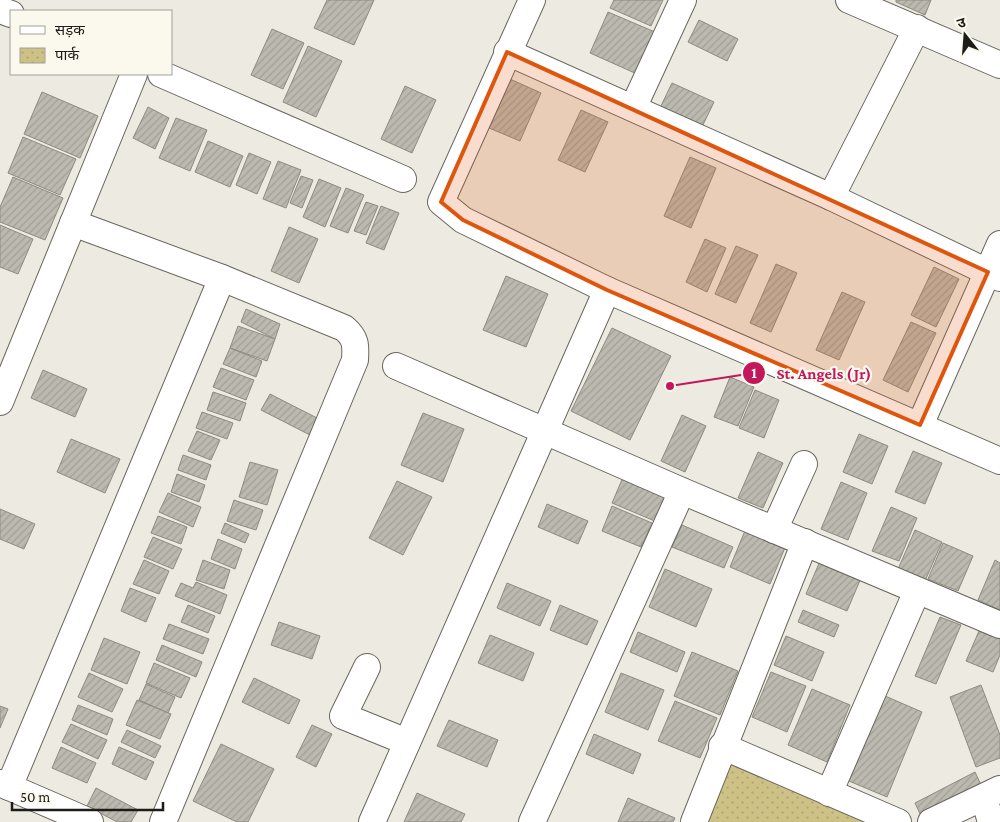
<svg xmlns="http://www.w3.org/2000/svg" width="1000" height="822" viewBox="0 0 1000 822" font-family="'Crimson Pro','Noto Sans Devanagari',serif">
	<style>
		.park { fill: url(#park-dots) }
		.building { fill: url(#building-hatch); stroke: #8d8b81 }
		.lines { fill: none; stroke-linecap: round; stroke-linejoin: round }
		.minor-casing { stroke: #68665d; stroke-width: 28 }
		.minor { stroke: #fff; stroke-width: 26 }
		.marked { fill: #de560d; fill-opacity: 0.2; stroke: #de560d; stroke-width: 4; stroke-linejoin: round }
		.leader { fill: none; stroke: #c2185b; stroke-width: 2 }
		.callout-dot { fill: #c2185b; stroke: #fbf9ee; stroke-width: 2 }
		.mark-label { font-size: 15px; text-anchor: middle; font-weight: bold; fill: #fff }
		.callout-label { font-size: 16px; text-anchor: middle; font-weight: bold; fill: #c2185b; stroke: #fbf9ee; stroke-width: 4.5; stroke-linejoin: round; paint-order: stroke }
	</style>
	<defs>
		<pattern id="park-dots" width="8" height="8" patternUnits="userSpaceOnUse" patternTransform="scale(1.25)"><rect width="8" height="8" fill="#cec186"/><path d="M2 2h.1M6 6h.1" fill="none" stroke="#b0a573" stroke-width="1.8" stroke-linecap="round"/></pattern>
		<pattern id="building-hatch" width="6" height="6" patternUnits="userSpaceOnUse" patternTransform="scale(1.25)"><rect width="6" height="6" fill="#bcbab0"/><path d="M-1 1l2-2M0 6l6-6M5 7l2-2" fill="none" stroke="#a19f97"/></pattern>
	</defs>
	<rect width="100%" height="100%" fill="#edebe1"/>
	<!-- park -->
	<polygon class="park" points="725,753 886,822 697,822"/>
	<!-- building -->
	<g class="building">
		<polygon points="327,0 374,0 354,45 314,28"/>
		<polygon points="614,0 663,0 651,26 610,8"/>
		<polygon points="896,0 931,0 925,15 896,2"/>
		<polygon points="608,12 655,32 637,74 590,53"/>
		<polygon points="699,20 738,39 727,61 688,42"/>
		<polygon points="272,29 304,43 283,89 251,75"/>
		<polygon points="308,46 342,61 316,117 283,102"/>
		<polygon points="510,79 541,93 520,141 489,128"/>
		<polygon points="672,83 714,102 701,129 659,110"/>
		<polygon points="405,86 436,100 412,153 381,139"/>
		<polygon points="42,92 98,116 80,158 24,134"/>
		<polygon points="148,107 169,118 155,149 133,138"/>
		<polygon points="581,110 608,122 585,172 558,160"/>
		<polygon points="176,118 207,130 190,171 159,158"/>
		<polygon points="23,137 76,159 60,195 8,173"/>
		<polygon points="208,141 243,156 230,187 195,172"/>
		<polygon points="249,153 271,162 257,194 236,185"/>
		<polygon points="690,157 716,168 691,228 664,216"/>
		<polygon points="278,161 301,170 286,208 263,199"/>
		<polygon points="301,176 313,180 302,208 290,203"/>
		<polygon points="13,177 63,198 45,240 0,222 0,207"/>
		<polygon points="319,179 341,188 325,227 303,217"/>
		<polygon points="346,188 364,195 348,233 330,226"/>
		<polygon points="366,202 378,206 366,235 354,231"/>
		<polygon points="381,206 399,213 384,250 366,243"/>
		<polygon points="0,225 33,239 18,274 0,267"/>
		<polygon points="289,227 318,239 299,283 271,271"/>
		<polygon points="705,239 726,248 707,292 686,282"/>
		<polygon points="736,246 758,255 736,303 715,294"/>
		<polygon points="776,264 797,273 771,332 750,323"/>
		<polygon points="934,267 959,279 936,327 911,315"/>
		<polygon points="506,276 548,294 526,347 483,330"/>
		<polygon points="842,292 865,302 839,360 816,350"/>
		<polygon points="246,309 280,324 275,339 241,322"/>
		<polygon points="911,322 936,333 908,392 883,380"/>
		<polygon points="238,326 275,339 267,361 230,348"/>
		<polygon points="612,328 671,356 630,440 571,411"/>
		<polygon points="230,348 262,361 256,377 223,364"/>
		<polygon points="221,368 254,380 246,400 213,387"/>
		<polygon points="43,370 87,389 75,417 31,398"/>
		<polygon points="730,377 754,387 738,426 714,417"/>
		<polygon points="755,390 779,400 764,438 739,428"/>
		<polygon points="213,392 246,403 240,421 207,410"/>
		<polygon points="270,394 319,419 310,435 261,410"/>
		<polygon points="202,412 233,423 227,439 196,428"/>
		<polygon points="423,413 464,429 443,482 401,465"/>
		<polygon points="682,415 706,426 685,472 661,461"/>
		<polygon points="197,431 220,440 211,460 188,451"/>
		<polygon points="859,434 888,446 872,484 843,472"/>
		<polygon points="71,439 120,459 105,493 57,472"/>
		<polygon points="913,451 942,463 925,504 895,492"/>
		<polygon points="758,452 783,463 763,508 738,498"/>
		<polygon points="183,455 211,465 206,480 178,470"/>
		<polygon points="250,462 278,470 267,505 239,497"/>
		<polygon points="177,474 205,485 199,502 171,492"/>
		<polygon points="624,475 669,493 657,522 612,503"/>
		<polygon points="397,481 432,497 403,555 369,538"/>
		<polygon points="841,482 867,493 848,540 821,529"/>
		<polygon points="168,493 201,507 193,527 159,512"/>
		<polygon points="234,500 263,510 256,530 227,521"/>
		<polygon points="547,504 588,521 578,544 538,527"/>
		<polygon points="612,506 652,523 641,547 602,531"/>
		<polygon points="891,507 917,518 899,561 872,551"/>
		<polygon points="0,509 35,524 24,549 0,539"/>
		<polygon points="158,516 187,527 181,544 151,533"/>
		<polygon points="749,521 789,538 770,584 730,567"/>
		<polygon points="225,523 249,534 245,543 221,533"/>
		<polygon points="682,525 733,547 724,568 672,547"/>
		<polygon points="915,530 942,542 925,581 898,569"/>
		<polygon points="153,537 182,549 173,569 144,557"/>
		<polygon points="218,539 242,549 235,569 211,559"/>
		<polygon points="943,543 973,556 958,591 928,579"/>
		<polygon points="144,560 169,571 159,594 133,584"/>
		<polygon points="203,560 230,570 224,589 196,580"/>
		<polygon points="995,560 1000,563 1000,610 978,600"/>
		<polygon points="820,561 861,578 847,611 806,594"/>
		<polygon points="665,569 712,589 696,627 649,607"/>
		<polygon points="196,582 227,595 220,614 175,596 181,583 193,588"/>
		<polygon points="507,583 551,601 540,626 497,608"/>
		<polygon points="130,588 156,598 146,622 121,611"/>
		<polygon points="188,605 215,616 208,633 181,622"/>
		<polygon points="560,605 598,621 587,645 550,630"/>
		<polygon points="803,610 839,625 834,637 798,622"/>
		<polygon points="940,617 961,625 936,684 915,676"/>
		<polygon points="279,622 320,636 312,659 271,645"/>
		<polygon points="169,624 209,639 203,654 163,639"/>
		<polygon points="979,631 1000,639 1000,655 993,672 966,661"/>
		<polygon points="638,632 685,652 677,672 630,652"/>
		<polygon points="490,635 534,653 523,681 478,663"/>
		<polygon points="786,636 824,652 812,681 774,665"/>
		<polygon points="104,638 140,652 127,684 91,670"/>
		<polygon points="162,645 202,662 196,677 156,660"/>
		<polygon points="692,652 738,671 720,715 674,696"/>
		<polygon points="154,663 190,678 181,698 146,683"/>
		<polygon points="771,672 806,686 787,732 752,717"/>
		<polygon points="89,673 123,689 112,712 78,697"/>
		<polygon points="621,673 664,690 648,730 605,712"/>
		<polygon points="254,678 300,700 289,724 242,702"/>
		<polygon points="146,684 175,697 168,713 139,700"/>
		<polygon points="981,685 1000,735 1000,758 976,767 950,697"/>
		<polygon points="812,689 850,705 827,762 788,745"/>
		<polygon points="885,696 922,712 887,797 849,781"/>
		<polygon points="137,700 171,714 160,739 126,725"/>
		<polygon points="675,701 717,718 700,758 658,741"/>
		<polygon points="78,705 113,719 107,735 72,720"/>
		<polygon points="0,706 8,709 0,728"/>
		<polygon points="449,720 498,740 487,767 437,746"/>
		<polygon points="71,724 107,740 98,759 62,742"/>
		<polygon points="312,725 332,734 316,767 296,757"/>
		<polygon points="127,730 161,746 155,758 121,742"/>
		<polygon points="594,734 641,754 633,774 586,754"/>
		<polygon points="221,744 274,769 248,822 237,822 193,801"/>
		<polygon points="61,747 96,763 87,783 52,768"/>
		<polygon points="119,747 154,762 146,780 112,764"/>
		<polygon points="975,772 982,787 922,818 915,803"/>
		<polygon points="96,788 138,810 131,822 117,822 87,806"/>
		<polygon points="417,793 465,814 461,822 404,822"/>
		<polygon points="628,798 675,818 673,822 618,822"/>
	</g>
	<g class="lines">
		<!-- minor casing -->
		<g class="minor-casing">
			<g id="minor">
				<polyline points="532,0 441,202 463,220 607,290 1000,461"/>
				<polyline points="849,0 1000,65"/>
				<polyline points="0,10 11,14"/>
				<polyline points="507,52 831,197 1000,278"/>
				<polyline points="161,74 403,179"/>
				<polyline points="633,108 683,0"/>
				<polyline points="831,197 917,28"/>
				<path d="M73,223L222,278L344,328C356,338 356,345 355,360L163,822"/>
				<polyline points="396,366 682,491 1000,625"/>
				<polyline points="0,402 134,74"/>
				<polyline points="920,425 1000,244"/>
				<polyline points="774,530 804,464"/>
				<polyline points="367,667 343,716 407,742"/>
				<polyline points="722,746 898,822"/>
				<polyline points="0,783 90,822"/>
				<polyline points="9,787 222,278"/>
				<polyline points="829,793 917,591"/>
				<polyline points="984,798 991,822"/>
				<polyline points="372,822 607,290"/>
				<polyline points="532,822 682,491"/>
				<polyline points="694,822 805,542"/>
				<polyline points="931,822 1000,789"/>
			</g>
		</g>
		<!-- minor -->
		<use href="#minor" class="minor"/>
	</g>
	<!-- marked area -->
	<path class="marked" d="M507,52L988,272L920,425L607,290L463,220L441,202Z"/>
	<!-- callouts -->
	<path class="leader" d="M670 386L754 373"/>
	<g class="callout-dot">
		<circle cx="670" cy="386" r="5"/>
		<circle cx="754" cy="373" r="12"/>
	</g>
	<g class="mark-label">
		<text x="754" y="378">1</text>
	</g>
	<g class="callout-label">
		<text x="824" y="379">St. Angels (Jr)</text>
	</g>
	<!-- legend -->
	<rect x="10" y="10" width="162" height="65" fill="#fbf9ee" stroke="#a2a199"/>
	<rect x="20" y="26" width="25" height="8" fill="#ffffff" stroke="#a2a199"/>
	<text x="55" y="35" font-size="15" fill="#1d1c19">सड़क</text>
	<rect x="20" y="48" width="25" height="15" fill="url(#park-dots)" stroke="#a2a199"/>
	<text x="55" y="60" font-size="15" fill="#1d1c19">पार्क</text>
	<!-- north arrow -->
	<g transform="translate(965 35) rotate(343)" stroke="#fbf9ee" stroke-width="4" paint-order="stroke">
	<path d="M0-4L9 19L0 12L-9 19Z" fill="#1d1c19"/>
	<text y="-8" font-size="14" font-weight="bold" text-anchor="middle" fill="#1d1c19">उ</text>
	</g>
	<!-- scale -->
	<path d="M12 802v8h151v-8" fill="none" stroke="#1d1c19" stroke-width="2.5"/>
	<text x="20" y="802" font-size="15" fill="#1d1c19" stroke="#fbf9ee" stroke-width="4" paint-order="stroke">50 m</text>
</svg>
